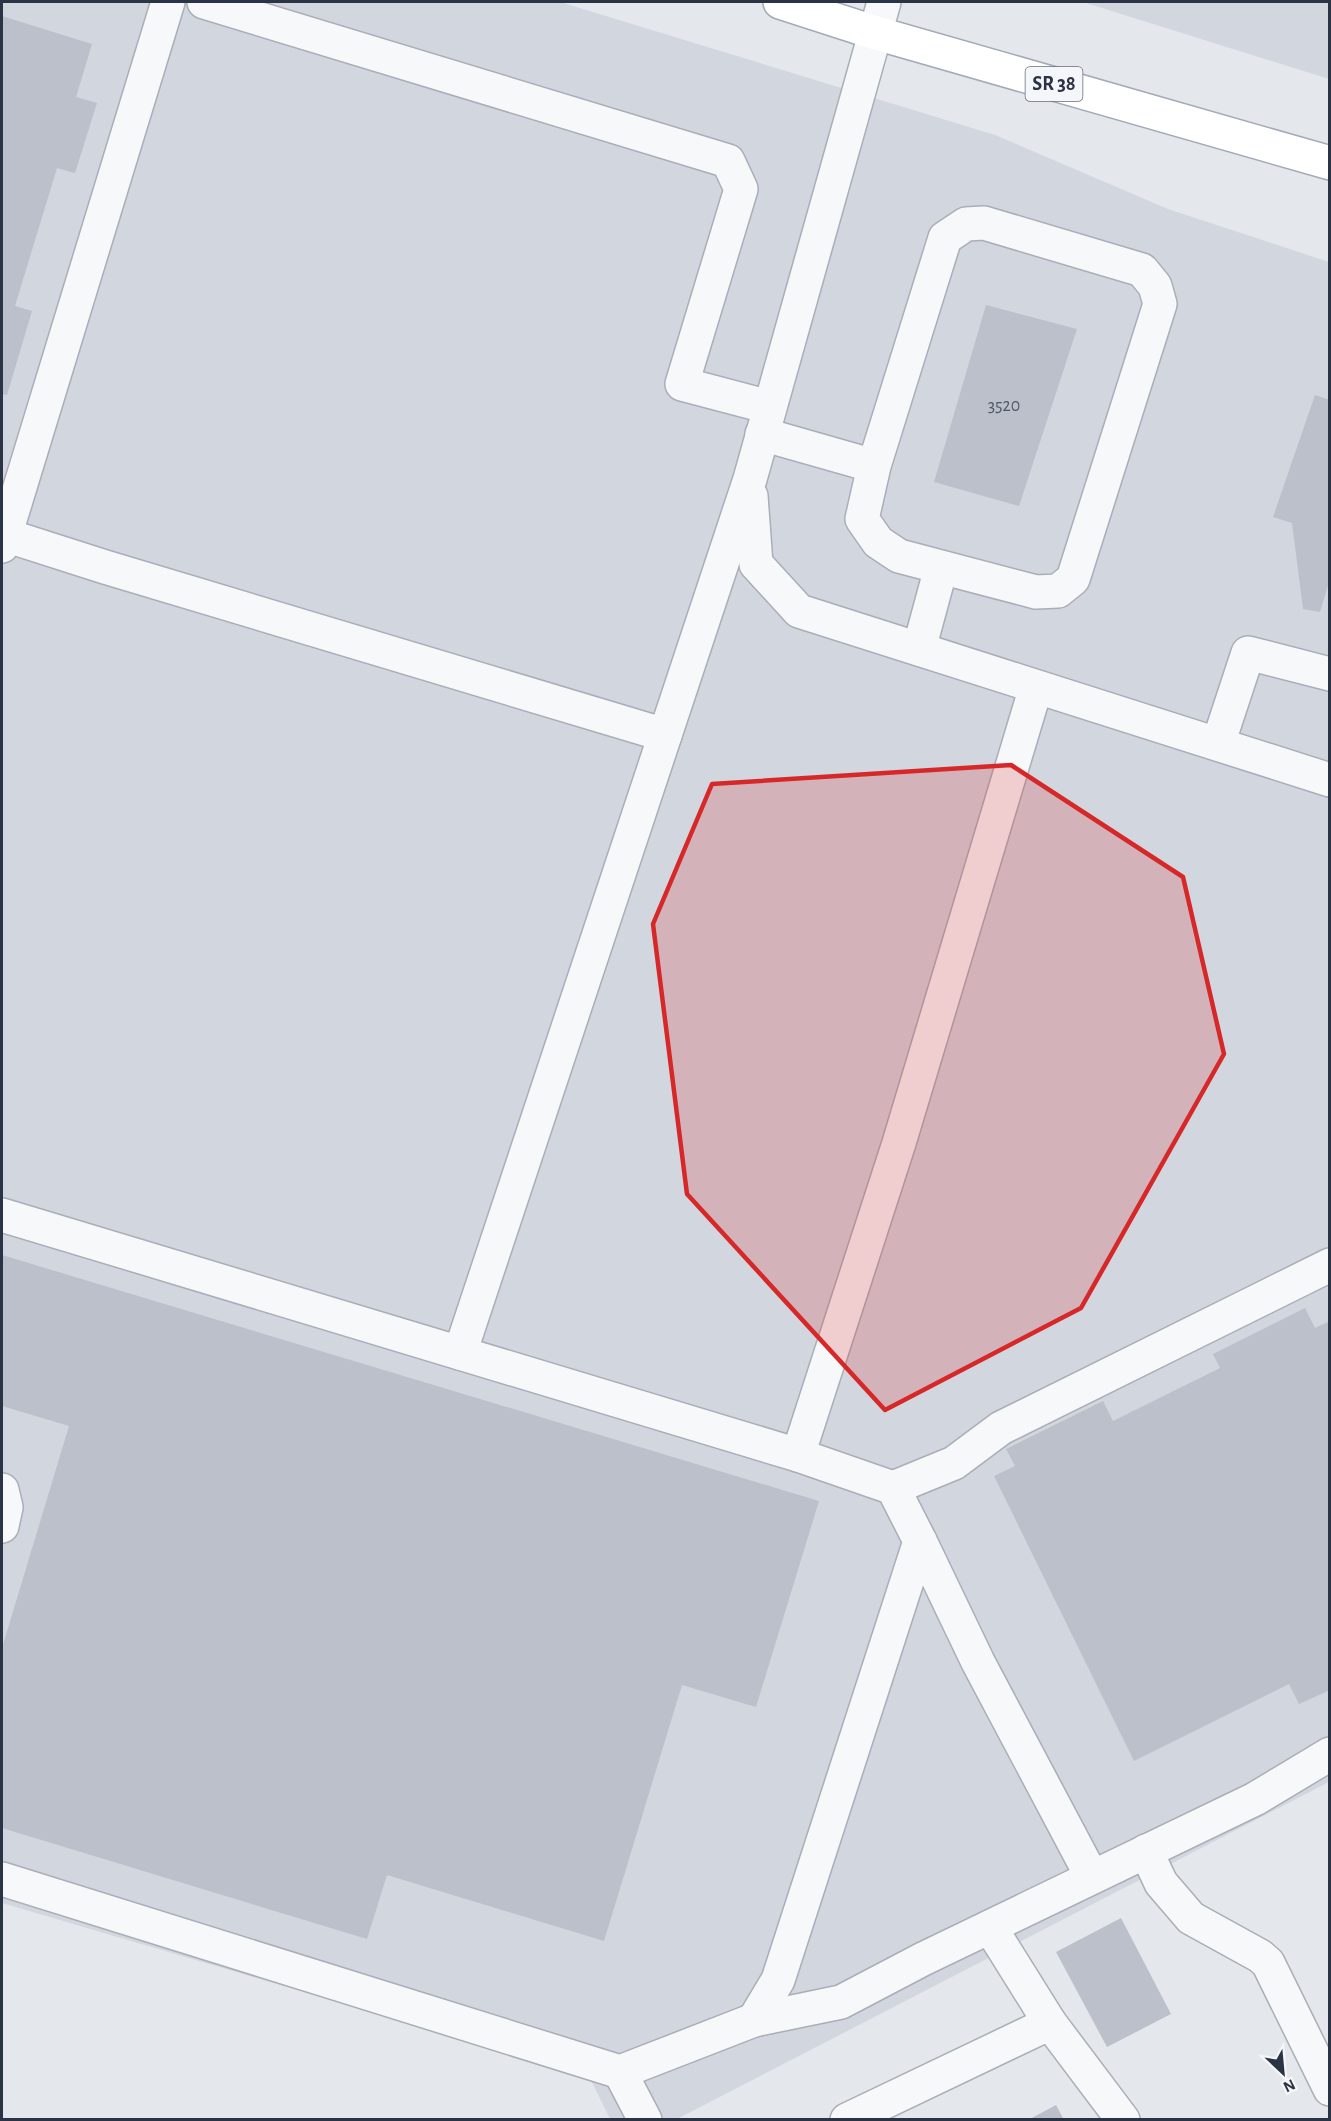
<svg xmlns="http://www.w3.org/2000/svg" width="1331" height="2121" viewBox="0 0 1331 2121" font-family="'Alegreya Sans',sans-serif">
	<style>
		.built { fill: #d2d6de }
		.building { fill: #bbc0ca }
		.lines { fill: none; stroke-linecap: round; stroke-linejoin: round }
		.minor-casing { stroke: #a9aeb7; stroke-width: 36 }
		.major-casing { stroke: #a3abb8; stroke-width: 36 }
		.minor { stroke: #f7f8fa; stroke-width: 33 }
		.major { stroke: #fff; stroke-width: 33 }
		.marked { fill: #d62828; fill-opacity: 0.2; stroke: #d62828; stroke-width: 4.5; stroke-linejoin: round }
		.labels { text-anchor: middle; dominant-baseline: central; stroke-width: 6; stroke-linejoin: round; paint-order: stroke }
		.number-label { font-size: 18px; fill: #4f5766 }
		.shield { fill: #f4f6f9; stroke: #676e7b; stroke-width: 1.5 }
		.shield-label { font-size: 20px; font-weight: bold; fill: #2b3445 }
	</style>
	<rect width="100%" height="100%" fill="#e4e7ec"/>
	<!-- built -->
	<g class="built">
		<polygon points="2,2 560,2 995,135 1168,209 1329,262 1329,1782 677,2119 610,2119 589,2076 2,1903"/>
		<polygon points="1083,2 1329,2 1329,79"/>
	</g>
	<!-- building -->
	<g class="building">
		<polygon points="2,16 92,44 76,97 97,103 75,173 57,168 15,306 32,311 7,395 2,394"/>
		<polygon points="986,305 1077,329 1019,506 934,482"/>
		<polygon points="1315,395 1330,400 1330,579 1320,612 1303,609 1292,523 1273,517"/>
		<polygon points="2,1255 819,1501 756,1707 682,1685 604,1941 387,1875 367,1939 2,1828 2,1648 69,1426 2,1406"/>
		<polygon points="1305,1308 1315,1328 1330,1321 1330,1690 1299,1704 1289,1684 1134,1761 994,1476 1015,1466 1006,1449 1103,1401 1113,1421 1220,1368 1213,1354"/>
		<polygon points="1121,1918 1171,2014 1107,2047 1056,1952"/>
		<polygon points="1056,2105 1064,2120 1028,2120"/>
	</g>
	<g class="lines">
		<!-- minor casing -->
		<g class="minor-casing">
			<g id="minor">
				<polyline points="204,2 728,161 741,189 682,384 769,407"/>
				<polyline points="762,434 874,466 862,519 878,542 899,556 1036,592 1058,591 1073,579 1160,304 1155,286 1142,270 984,223 966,224 945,238 874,466"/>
				<polyline points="751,496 756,564 799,611 1330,780"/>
				<polyline points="5,535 105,567 665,735"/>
				<polyline points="2,546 168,2"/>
				<polyline points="919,649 941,568"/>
				<polyline points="1218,744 1248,653 1330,674"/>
				<polyline points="2,1215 798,1455 893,1488 920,1541 778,1980 754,2020 620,2072 2,1879"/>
				<polyline points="460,1353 750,479 884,2"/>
				<polyline points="798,1455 899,1143 1036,687"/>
				<polyline points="893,1488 954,1463 1001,1428 1330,1265"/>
				<polyline points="2,1490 6,1507 2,1526"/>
				<polyline points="920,1541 978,1662 1092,1877"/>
				<polyline points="1146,1851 1161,1883 1191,1918 1260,1956 1268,1963 1330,2089"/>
				<polyline points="990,1927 1050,2023"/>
				<polyline points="754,2020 841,2002 923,1959 1255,1799 1330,1754"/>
				<polyline points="620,2072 645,2120"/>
				<polyline points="847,2120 1050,2023 1123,2120"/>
			</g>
		</g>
		<!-- major casing -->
		<g class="major-casing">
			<polyline id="major" points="780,2 876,33 1330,163"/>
		</g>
		<!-- minor -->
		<use href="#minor" class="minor"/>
		<!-- major -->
		<use href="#major" class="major"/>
	</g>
	<!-- marked area -->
	<path class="marked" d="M1011,765L1183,877L1224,1054L1081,1308L885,1410L687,1194L653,924L712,784Z"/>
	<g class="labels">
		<!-- number labels -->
		<g class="number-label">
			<text x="1004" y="406">3520</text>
		</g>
		<!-- shield labels -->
		<rect class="shield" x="1025.5" y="67" width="57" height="34" rx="4.5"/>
		<g class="shield-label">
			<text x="1054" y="84">SR 38</text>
		</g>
	</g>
	<!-- border -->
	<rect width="1331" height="2121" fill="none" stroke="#2b3445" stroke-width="6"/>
	<!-- north arrow -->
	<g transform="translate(1283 2073) rotate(154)" stroke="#f4f6f9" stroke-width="4.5" paint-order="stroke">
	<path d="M0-4.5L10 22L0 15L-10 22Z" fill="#2b3445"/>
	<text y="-9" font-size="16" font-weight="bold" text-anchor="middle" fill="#2b3445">N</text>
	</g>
</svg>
